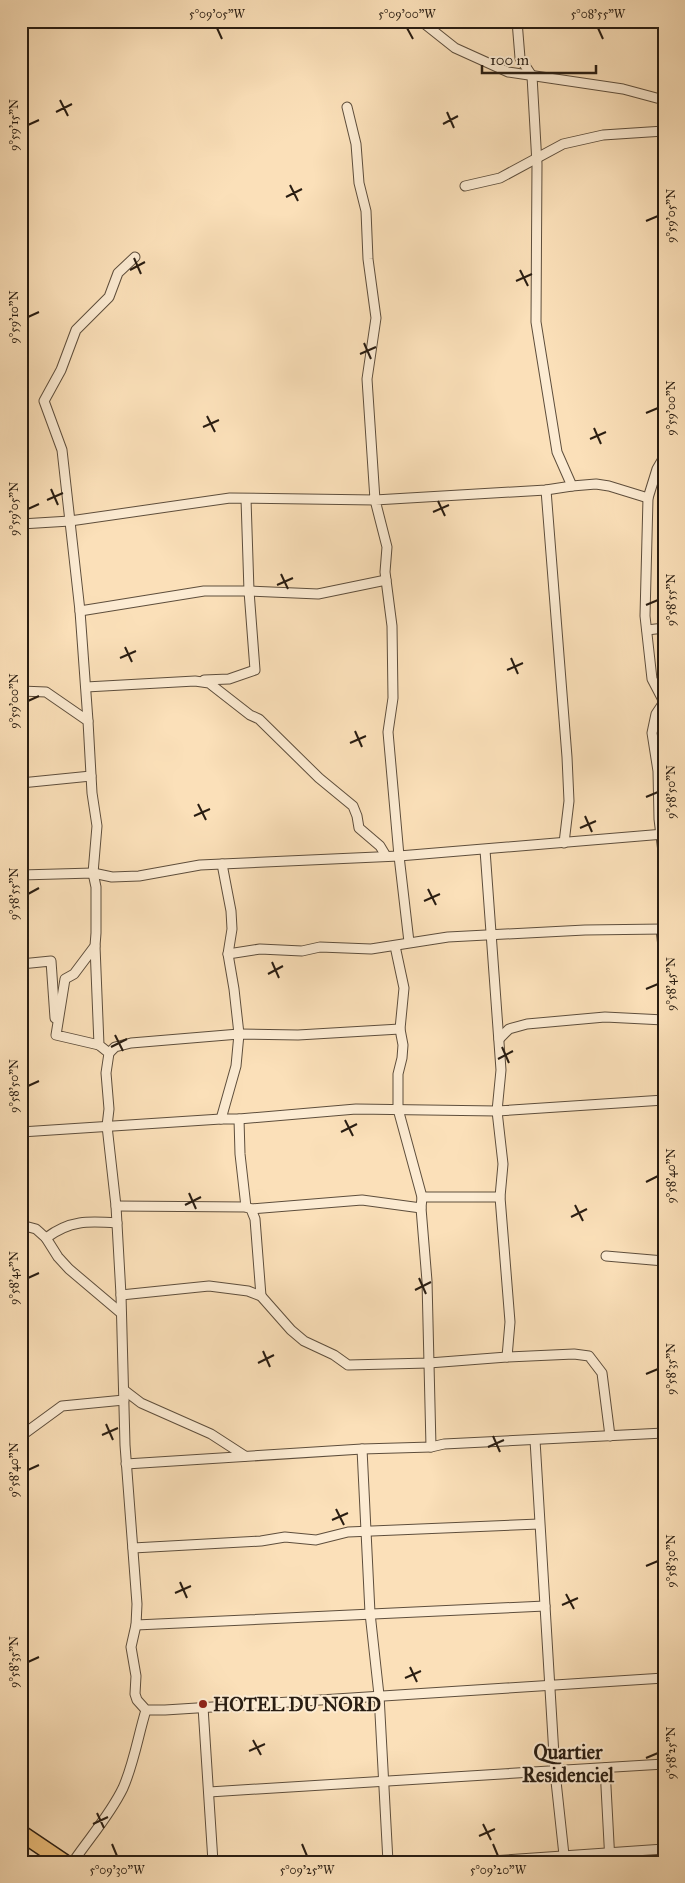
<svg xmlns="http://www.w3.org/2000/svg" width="685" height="1883" viewBox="0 0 685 1883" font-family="'IM FELL Great Primer',serif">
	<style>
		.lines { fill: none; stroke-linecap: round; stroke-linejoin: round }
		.minor-casing { stroke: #5e4e3c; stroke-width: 11 }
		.trunk-casing { stroke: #291d12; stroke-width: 18 }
		.minor { stroke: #fcebd2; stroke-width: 9 }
		.trunk { stroke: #eec07c; stroke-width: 15 }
		.ticks { fill: none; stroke: #291d12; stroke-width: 2 }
		.poi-dot { fill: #8f2418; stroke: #fcebd2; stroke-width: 2 }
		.labels { text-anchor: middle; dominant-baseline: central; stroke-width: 4; stroke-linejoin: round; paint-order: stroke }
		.poi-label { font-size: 19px; font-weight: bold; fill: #291d12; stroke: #fcebd2; text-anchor: start }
		.neighbourhood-label { font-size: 20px; font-weight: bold; fill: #291d12; stroke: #fcebd2 }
		.neatline { fill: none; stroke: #291d12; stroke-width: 2 }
		.ticks-label { font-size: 12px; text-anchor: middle; fill: #291d12 }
	</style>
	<rect width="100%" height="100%" fill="#fbe0b9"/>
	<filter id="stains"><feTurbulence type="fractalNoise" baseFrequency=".004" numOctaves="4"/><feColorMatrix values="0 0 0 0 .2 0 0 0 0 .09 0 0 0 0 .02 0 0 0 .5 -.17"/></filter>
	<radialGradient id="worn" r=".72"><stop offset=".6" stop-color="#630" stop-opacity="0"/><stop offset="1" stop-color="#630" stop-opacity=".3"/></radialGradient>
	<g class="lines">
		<!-- minor casing -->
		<g class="minor-casing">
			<g id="minor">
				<polyline points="421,21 455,48 508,72 623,89 664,100"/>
				<polyline points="517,21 520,58 532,76 537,164 536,322 557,452 572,486 596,484 609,486 648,498"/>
				<polyline points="465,186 500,178 563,144 603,135 664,131"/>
				<polyline points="664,457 657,469 648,498 645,616 652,679 664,702"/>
				<polyline points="572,486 546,490 375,500 387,547 385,572 392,626 393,698 388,732 399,856 664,834"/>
				<polyline points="546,490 567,757 569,801 564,843"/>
				<polyline points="21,524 70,521 230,498 375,500 367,379 376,318 368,259 366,211 359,183 356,144 347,107"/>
				<polyline points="80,611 204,591 249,591 318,594 386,580"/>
				<polyline points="647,630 664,628"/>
				<polyline points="204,680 229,679 255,670 249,591 246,499"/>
				<polyline points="86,687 195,681 209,683 250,715 259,719 319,778 353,806 357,816 359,828 380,846 386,856"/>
				<polyline points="21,691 46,692 88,721 92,793 97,826 93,873 96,887 96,933 95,946 74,974 65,979 56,1035 99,1045"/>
				<polyline points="664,702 656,714 652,733 658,771 659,819 664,860"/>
				<polyline points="88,721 80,611 62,450 44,401 61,370 76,330 109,297 118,273 135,257"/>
				<polyline points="21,783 91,776"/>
				<polyline points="485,850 501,1070 497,1111 503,1164 500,1197 510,1322 507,1357 574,1354 589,1356 602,1373 610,1436"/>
				<polyline points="222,864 399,856 409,942"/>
				<polyline points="21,875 93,873 112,877 139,876 200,865 222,864 231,911 232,929 228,954 234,989 239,1034 236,1066 221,1119"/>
				<polyline points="661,929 664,955"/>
				<polyline points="95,946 99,1045 109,1053 106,1073 109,1109 107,1126 116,1206 121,1295 125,1445 137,1604 136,1625 131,1647 136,1676 135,1694 137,1700 146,1710 165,1710 664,1678"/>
				<polyline points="395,946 404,988 400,1029 403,1045 402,1058 398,1074 398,1109 422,1197 421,1208 427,1281 431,1447"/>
				<polyline points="228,954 260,949 302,951 320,947 371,949 448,937 585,930 664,929"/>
				<polyline points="21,964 51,961 55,1018"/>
				<polyline points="499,1039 509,1029 527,1024 605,1017 664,1020"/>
				<polyline points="109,1053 115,1047 131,1043 239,1034 298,1035 400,1029"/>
				<polyline points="239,1119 240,1154 246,1207"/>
				<polyline points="21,1132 221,1119 239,1119 356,1109 497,1111 664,1100"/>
				<polyline points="422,1197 500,1197"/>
				<polyline points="116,1206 246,1207 251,1209 255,1219 261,1296"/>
				<polyline points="251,1209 362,1200 421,1208"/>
				<polyline points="21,1225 36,1229 46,1238 58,1257 69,1269 121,1313"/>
				<path d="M46,1238C70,1220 88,1221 117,1223"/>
				<polyline points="606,1256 664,1261"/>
				<polyline points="121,1295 209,1286 248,1291 261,1296 291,1330 304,1341 334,1355 348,1365 429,1363 507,1357"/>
				<polyline points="124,1390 141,1403 211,1434 245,1456"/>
				<polyline points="21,1436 62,1406 124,1400"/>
				<polyline points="535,1440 555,1772 564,1855"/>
				<polyline points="362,1449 370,1613 379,1695 388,1862"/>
				<polyline points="126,1464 362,1449 431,1447 444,1444 664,1433"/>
				<polyline points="133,1548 261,1541 285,1537 316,1540 348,1532 539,1524"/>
				<polyline points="136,1625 545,1606"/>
				<polyline points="203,1707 213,1862"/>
				<polyline points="605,1768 610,1862"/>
				<polyline points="209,1792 664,1764"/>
				<path d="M73,1862C90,1837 110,1815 123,1788C134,1763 138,1736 146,1710"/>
				<polyline points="477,1862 664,1849"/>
			</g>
		</g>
		<!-- trunk casing -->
		<g class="trunk-casing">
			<polyline id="trunk" points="21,1833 64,1862"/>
		</g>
		<!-- minor -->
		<use href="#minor" class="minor"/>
		<!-- trunk -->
		<use href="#trunk" class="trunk"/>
	</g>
	<!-- ticks -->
	<path class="ticks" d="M217,28L222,39M407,28L413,39M598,28L603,39M60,100L68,116M56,112L72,104M447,112L454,128M443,124L458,116M28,125L39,120M290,185L298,201M286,197L302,189M646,221L658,216M134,258L141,274M130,270L145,262M520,270L528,286M516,281L532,274M28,317L39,312M364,343L371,359M360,354L376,347M646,413L658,408M207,416L215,432M203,427L219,420M594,428L601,444M590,439L606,432M51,489L58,505M47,500L63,493M438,501L445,516M28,509L39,504M433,512L449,505M281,574L288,589M277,585L293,578M646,605L658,600M125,647L132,662M120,658L136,651M511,658L518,674M507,670L523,663M28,701L39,696M355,731L362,747M350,743L366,736M646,797L658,792M198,804L206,820M194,816L210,809M585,816L592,832M580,828L596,821M428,889L436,905M28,894L39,888M424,901L440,894M272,962L279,978M268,974L283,966M646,989L658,984M115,1035L123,1051M111,1047L127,1039M502,1047L509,1063M498,1059L513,1051M28,1086L39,1081M345,1120L353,1136M341,1132L357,1124M646,1182L658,1176M189,1193L196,1209M185,1205L201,1197M575,1205L583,1221M571,1217L587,1209M28,1278L39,1273M419,1278L426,1294M415,1290L431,1282M263,1351L270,1367M258,1363L274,1355M646,1374L658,1369M106,1424L113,1440M102,1435L118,1428M493,1436L500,1452M488,1447L504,1440M28,1470L39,1465M336,1509L344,1525M332,1520L348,1513M646,1566L658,1561M180,1582L187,1598M175,1593L191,1586M566,1594L574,1609M562,1605L578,1598M28,1662L39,1657M410,1667L417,1682M405,1678L421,1671M253,1740L261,1755M249,1751L265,1744M646,1758L658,1753M97,1813L104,1828M93,1824L108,1817M483,1824L491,1840M479,1836L495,1829M112,1844L117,1856M302,1844L307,1856M493,1844L498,1856"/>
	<!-- markers -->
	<circle class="poi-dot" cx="203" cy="1704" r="5"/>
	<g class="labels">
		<!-- poi labels -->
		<g class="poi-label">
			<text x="213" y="1704">HOTEL DU NORD</text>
		</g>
		<!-- neighbourhood labels -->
		<g class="neighbourhood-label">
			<text x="568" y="1752">Quartier<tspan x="568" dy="23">Residenciel</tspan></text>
		</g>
	</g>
	<!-- margin -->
	<rect width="685" height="1883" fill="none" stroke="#fbe0b9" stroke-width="55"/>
	<!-- scale -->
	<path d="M482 65v8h114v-8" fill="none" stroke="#291d12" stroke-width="2.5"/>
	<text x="490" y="65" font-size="15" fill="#291d12" stroke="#fcebd2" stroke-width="4" paint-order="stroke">100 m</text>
	<rect x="28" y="28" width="630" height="1828" class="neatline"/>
	<g class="ticks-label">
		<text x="217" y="18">5°09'05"W</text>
		<text x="407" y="18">5°09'00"W</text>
		<text x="598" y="18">5°08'55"W</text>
		<text transform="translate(14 125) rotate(-90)" y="4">9°59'15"N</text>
		<text transform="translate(671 216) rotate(-90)" y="4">9°59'05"N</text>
		<text transform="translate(14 317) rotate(-90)" y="4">9°59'10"N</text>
		<text transform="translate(671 408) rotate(-90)" y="4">9°59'00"N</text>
		<text transform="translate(14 509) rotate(-90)" y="4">9°59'05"N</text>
		<text transform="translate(671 600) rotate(-90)" y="4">9°58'55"N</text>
		<text transform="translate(14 701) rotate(-90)" y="4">9°59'00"N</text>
		<text transform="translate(671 792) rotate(-90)" y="4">9°58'50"N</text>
		<text transform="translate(14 894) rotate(-90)" y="4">9°58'55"N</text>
		<text transform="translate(671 984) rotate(-90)" y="4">9°58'45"N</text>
		<text transform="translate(14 1086) rotate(-90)" y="4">9°58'50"N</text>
		<text transform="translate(671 1176) rotate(-90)" y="4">9°58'40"N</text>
		<text transform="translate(14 1278) rotate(-90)" y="4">9°58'45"N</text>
		<text transform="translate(671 1369) rotate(-90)" y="4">9°58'35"N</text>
		<text transform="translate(14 1470) rotate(-90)" y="4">9°58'40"N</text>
		<text transform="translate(671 1561) rotate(-90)" y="4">9°58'30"N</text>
		<text transform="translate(14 1662) rotate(-90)" y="4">9°58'35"N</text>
		<text transform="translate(671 1753) rotate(-90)" y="4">9°58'25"N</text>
		<text x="117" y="1874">5°09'30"W</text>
		<text x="307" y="1874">5°09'25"W</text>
		<text x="498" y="1874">5°09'20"W</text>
	</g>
	<rect width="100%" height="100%" filter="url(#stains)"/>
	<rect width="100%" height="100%" fill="url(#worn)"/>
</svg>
